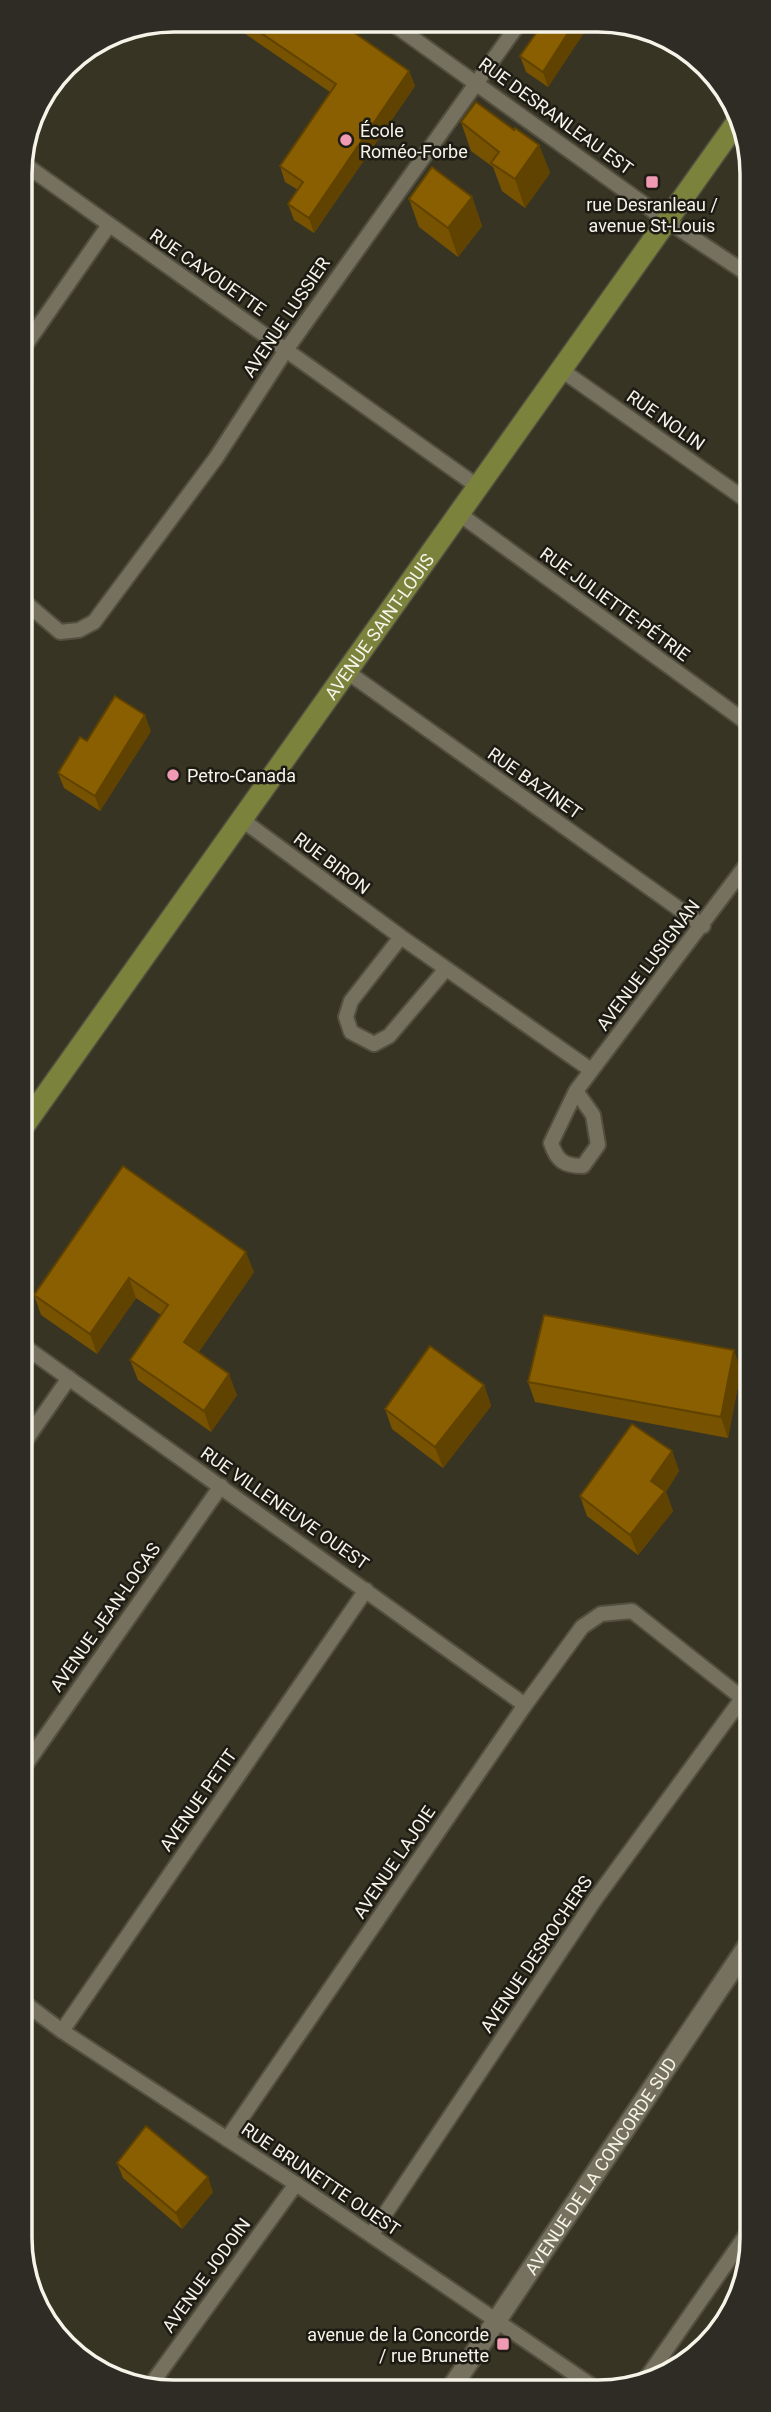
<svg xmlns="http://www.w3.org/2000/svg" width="771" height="2412" viewBox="0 0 771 2412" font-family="Roboto,sans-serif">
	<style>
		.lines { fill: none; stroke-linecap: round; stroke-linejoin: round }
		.street-casing { stroke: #534f40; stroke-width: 18 }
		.secondary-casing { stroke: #534f40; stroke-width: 23 }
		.primary-casing { stroke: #534f40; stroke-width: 24 }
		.street { stroke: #75715e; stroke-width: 14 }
		.secondary { stroke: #75715e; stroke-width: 19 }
		.primary { stroke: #7b823c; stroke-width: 21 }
		.wall { fill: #765201 }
		.shaded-wall { fill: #604201 }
		.building { fill: #895f01; stroke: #604201; stroke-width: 2 }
		.poi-dot { fill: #f19ab4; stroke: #1d1b14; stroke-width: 2.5 }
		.labels { text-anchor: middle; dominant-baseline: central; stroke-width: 5; stroke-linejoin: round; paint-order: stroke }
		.street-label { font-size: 18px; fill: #f6f4e9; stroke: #1d1b14 }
		.poi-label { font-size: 18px; fill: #f6f4e9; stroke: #1d1b14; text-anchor: start }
		.rim { fill: none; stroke: #f6f4e9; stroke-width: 3.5 }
	</style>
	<rect width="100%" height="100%" fill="#373423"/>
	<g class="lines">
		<!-- street casing -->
		<g class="street-casing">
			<g id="street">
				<polyline points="389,21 666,220 749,275"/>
				<polyline points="20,161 477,486"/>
				<polyline points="20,353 109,225"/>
				<polyline points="560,369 749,502"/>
				<polyline points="458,513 750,725"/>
				<polyline points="20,598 60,632 79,630 94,622 216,458 286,350 520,22"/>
				<polyline points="346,671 703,926"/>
				<polyline points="241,819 401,937 591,1070"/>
				<polyline points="401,937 351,1001 346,1017 351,1032 374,1044 389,1036 446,969"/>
				<path d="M576,1091L593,1115L598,1145L583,1166C564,1166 557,1161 551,1143L576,1091L750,860"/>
				<polyline points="21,1344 525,1705"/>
				<polyline points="21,1447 69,1378"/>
				<polyline points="22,1770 221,1486"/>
				<polyline points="22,2001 62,2031 296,2184 598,2390"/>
				<polyline points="62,2031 366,1590"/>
				<polyline points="227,2139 525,1705 582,1627 601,1614 632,1611 751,1705"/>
				<polyline points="371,2235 596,1898 741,1700"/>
				<polyline points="645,2380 751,2228"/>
				<polyline points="147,2390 296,2184"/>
			</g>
		</g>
		<!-- secondary casing -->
		<g class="secondary-casing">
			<g id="secondary">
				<path id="s1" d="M450,2390L751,1941"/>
			</g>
		</g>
		<!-- primary casing -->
		<g class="primary-casing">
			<g id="primary">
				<path id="s2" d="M21,1130L737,122"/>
			</g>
		</g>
		<!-- street -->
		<use href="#street" class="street"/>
		<!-- secondary -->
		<use href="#secondary" class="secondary"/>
		<!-- primary -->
		<use href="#primary" class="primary"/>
	</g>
	<!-- wall -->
	<g class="wall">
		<polygon points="225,20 336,20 409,71 415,86 314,233 294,220 288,204 298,190 285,182 280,166 330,92"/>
		<polygon points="544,22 591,22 548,87 526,72 520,56"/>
		<polygon points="461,122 514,130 539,145 550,173 525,208 502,191 493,167 471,151"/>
		<polygon points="472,197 482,226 458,257 419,227 409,199"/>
		<polygon points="151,731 100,811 64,788 58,773"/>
		<polygon points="123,1166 254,1272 198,1353 237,1395 211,1432 138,1380 130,1360 161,1315 136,1298 97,1354 41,1315 34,1295"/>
		<polygon points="741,1370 728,1438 535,1402 528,1382"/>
		<polygon points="484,1385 491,1406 443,1468 392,1429 385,1409"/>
		<polygon points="672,1451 679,1471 666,1492 673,1511 638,1555 587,1516 580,1496"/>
		<polygon points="117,2163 213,2192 182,2229 123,2178"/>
	</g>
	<!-- shaded-wall -->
	<g class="shaded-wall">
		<polygon points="575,22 591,22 548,87 543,72"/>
		<polygon points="409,71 415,86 314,233 309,218"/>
		<polygon points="539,145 550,173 525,208 515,179"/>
		<polygon points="472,197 482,226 458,257 448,228"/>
		<polygon points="145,715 151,731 100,811 95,796"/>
		<polygon points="246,1252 254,1272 191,1363 184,1342"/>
		<polygon points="129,1278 136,1298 97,1354 90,1334"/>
		<polygon points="734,1350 741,1370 728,1438 721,1417"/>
		<polygon points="229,1374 237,1395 211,1432 204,1411"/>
		<polygon points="484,1385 491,1406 443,1468 435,1447"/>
		<polygon points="672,1451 679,1471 666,1492 673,1511 638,1555 630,1535 651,1481"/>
		<polygon points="208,2177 213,2192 182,2229 176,2213"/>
		<polygon points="22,2220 27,2233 22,2239"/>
	</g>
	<!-- building -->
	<g class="building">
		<polygon points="242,20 336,20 409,71 309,218 288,204 303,182 280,166 336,84"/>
		<polygon points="544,22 575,22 543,72 520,56"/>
		<polygon points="476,102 514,130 515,128 539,145 515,179 491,163 499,152 461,122"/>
		<polygon points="432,167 472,197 448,228 409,199"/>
		<polygon points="115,696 145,715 95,796 58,773 80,737 87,741"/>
		<polygon points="123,1166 246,1252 184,1342 229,1374 204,1411 130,1360 168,1305 129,1278 90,1334 34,1295"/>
		<polygon points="544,1315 734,1350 721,1417 528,1382"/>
		<polygon points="430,1346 484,1385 435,1447 385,1409"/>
		<polygon points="632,1424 672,1451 651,1481 665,1491 630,1535 580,1496"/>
		<polygon points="146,2126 208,2177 176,2213 117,2163"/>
	</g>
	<!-- markers -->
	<g class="poi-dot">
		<circle cx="346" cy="140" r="7"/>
		<rect x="645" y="175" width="14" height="14" rx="3.5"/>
		<circle cx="173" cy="775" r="7"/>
		<rect x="496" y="2337" width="14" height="14" rx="3.5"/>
	</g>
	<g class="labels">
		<!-- street labels -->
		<g class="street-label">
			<text transform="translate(556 116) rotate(36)">RUE DESRANLEAU EST</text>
			<text transform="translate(208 272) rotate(35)">RUE CAYOUETTE</text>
			<text transform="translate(286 317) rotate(-56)">AVENUE LUSSIER</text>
			<text transform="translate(666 420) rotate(35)">RUE NOLIN</text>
			<text transform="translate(615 604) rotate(36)">RUE JULIETTE-PÉTRIE</text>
			<text stroke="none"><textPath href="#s2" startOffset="618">AVENUE SAINT-LOUIS</textPath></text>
			<text transform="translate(535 783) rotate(35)">RUE BAZINET</text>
			<text transform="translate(332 863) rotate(37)">RUE BIRON</text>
			<text transform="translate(648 965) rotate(-53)">AVENUE LUSIGNAN</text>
			<text transform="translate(285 1508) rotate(35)">RUE VILLENEUVE OUEST</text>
			<text transform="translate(105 1617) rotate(-55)">AVENUE JEAN-LOCAS</text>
			<text transform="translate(198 1800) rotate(-55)">AVENUE PETIT</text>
			<text transform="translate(394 1862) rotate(-56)">AVENUE LAJOIE</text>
			<text transform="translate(536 1954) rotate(-56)">AVENUE DESROCHERS</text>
			<text stroke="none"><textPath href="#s1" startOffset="270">AVENUE DE LA CONCORDE SUD</textPath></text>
			<text transform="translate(321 2179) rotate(34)">RUE BRUNETTE OUEST</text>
			<text transform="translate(206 2275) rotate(-54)">AVENUE JODOIN</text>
		</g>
		<!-- poi labels -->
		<g class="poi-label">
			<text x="360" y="130">École<tspan x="360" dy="21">Roméo-Forbe</tspan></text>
			<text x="652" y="204" text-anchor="middle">rue Desranleau /<tspan x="652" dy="21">avenue St-Louis</tspan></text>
			<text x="187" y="775">Petro-Canada</text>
			<text x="489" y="2334" text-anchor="end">avenue de la Concorde<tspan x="489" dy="21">/ rue Brunette</tspan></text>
		</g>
	</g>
	<!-- crop -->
	<path d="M0 0H771V2412H0ZM174 32H598A142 142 0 0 1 740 174V2238A142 142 0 0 1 598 2380H174A142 142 0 0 1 32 2238V174A142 142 0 0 1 174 32Z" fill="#2e2c25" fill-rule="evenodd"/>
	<path class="rim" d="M174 32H598A142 142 0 0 1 740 174V2238A142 142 0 0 1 598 2380H174A142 142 0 0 1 32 2238V174A142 142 0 0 1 174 32Z"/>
</svg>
